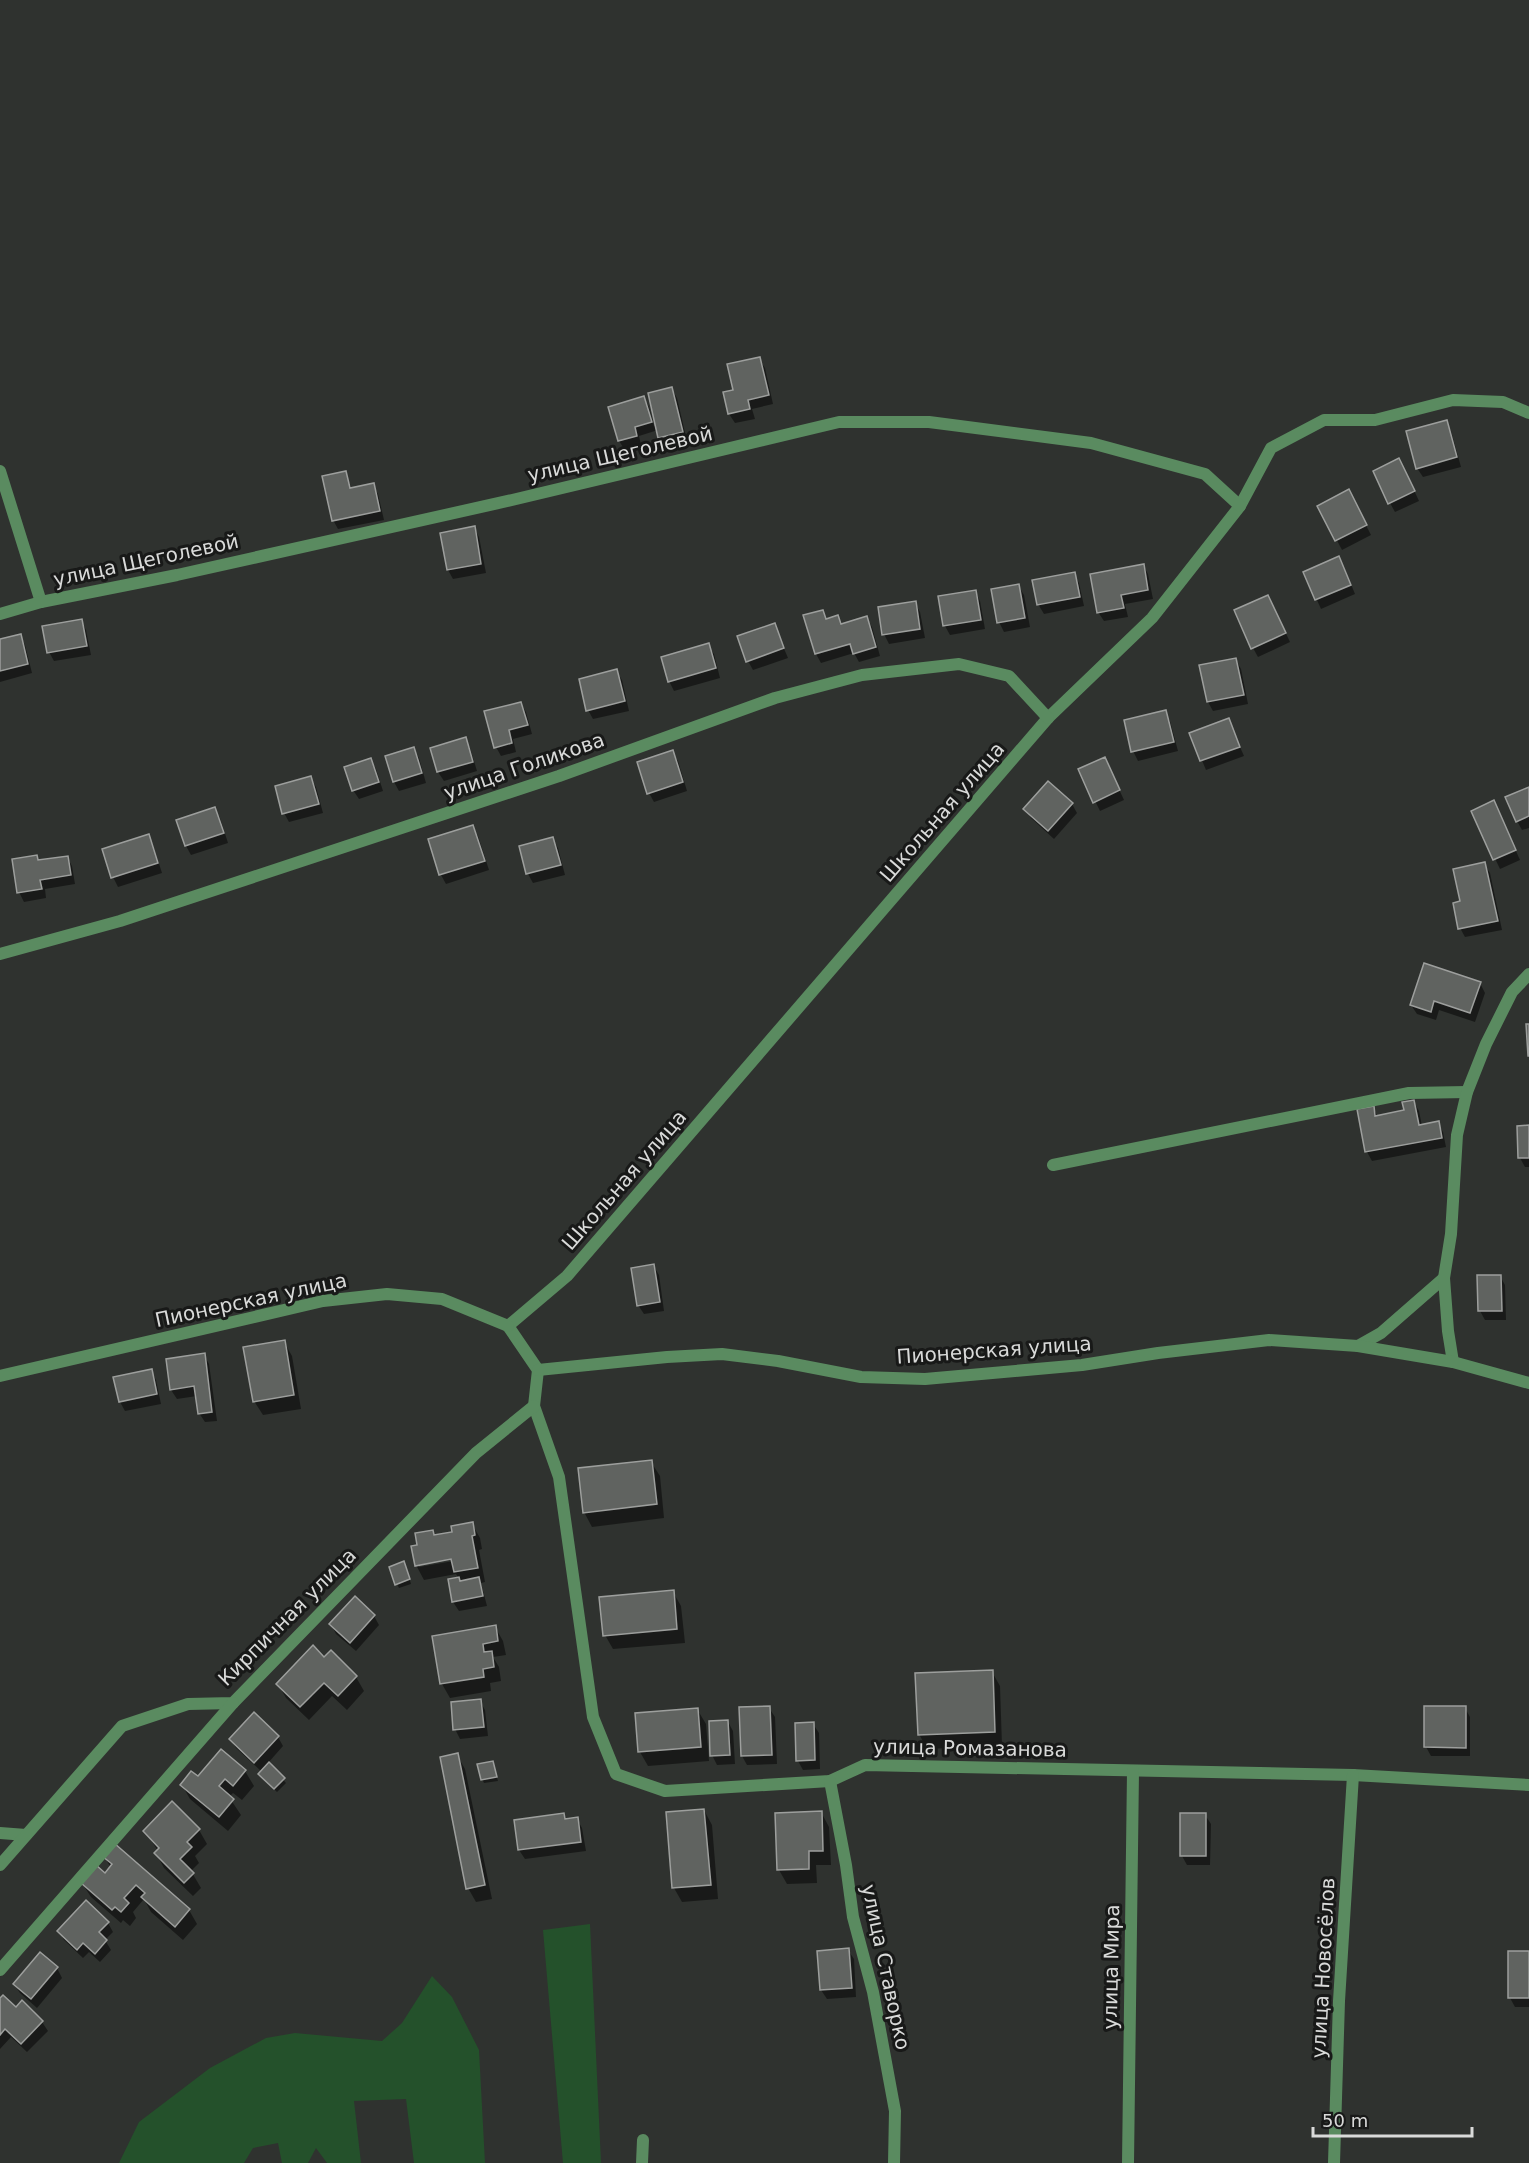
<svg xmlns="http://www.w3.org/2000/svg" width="1529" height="2163" viewBox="0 0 1529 2163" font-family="'DejaVu Sans',sans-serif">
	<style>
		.green { fill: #24512b }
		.shadow { fill: #0007; fill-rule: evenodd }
		.building { fill: #606360; stroke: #9d9f9d; stroke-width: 1.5 }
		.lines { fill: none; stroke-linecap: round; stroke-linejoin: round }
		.street { stroke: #5a8b60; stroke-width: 12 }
		.labels { text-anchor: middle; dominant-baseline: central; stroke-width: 6; stroke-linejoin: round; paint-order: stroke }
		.street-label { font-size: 20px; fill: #d9dad9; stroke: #181918 }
	</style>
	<rect width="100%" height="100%" fill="#2f322f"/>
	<!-- green -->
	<g class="green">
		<polygon points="590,1924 601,2163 563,2163 543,1930"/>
		<polygon points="432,1976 452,1997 479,2050 485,2163 414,2163 406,2099 354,2101 361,2163 327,2163 316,2148 308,2163 282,2163 278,2143 253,2148 244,2163 119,2163 139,2122 210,2068 266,2038 295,2033 382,2041 402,2023"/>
	</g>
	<!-- shadow -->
	<g class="shadow">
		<polygon points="759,359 765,368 773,404 752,409 755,419 735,423 729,414 725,393 735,392"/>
		<polygon points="672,389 677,398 687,441 665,446 658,430 639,436 641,445 625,450 619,441 610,408 644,398 649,407 654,426 657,425"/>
		<polygon points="1446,422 1451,431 1461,467 1423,477 1417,468"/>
		<polygon points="1404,469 1419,501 1395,512 1390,503"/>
		<polygon points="345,473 352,489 373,485 378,494 384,520 338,529 333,520"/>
		<polygon points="1353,500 1371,535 1342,550 1319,506"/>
		<polygon points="474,528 479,537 486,573 453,579 448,570 441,534"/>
		<polygon points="1143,565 1148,574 1153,599 1125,604 1128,617 1104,621 1098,612"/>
		<polygon points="1344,567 1355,594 1321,609 1305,573"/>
		<polygon points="1074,574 1079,583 1084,606 1044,614 1038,604"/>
		<polygon points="1018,585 1024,595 1030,627 1004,632 999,622"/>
		<polygon points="975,591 980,601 985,629 950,635 945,626 940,597"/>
		<polygon points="915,603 920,612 925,638 889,644 884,634"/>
		<polygon points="1273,606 1290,642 1258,657 1253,648"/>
		<polygon points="822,612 827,620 838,617 843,625 867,618 872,627 880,656 859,662 854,653 821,663 816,654 805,616"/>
		<polygon points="81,620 86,630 91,655 54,661 49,652"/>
		<polygon points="774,625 788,658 753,670 748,661"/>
		<polygon points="20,635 25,645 32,673 0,682 0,640"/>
		<polygon points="708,645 714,654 720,678 674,691 669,681"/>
		<polygon points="1236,660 1241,669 1248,704 1213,711 1208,702"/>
		<polygon points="616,671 622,680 629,711 593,719 588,710"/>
		<polygon points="521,703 526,712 532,734 513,739 516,752 501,756 496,747"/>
		<polygon points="1165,712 1170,721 1178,751 1138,761 1133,751"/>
		<polygon points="1228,720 1244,756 1206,770 1191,734"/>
		<polygon points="465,739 470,748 477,771 444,781 438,772"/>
		<polygon points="414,749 419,758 426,783 399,791 394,782 387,757"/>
		<polygon points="672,752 678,761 687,791 654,802 649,793"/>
		<polygon points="371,760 376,769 383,791 359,799 353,790"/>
		<polygon points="1109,768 1124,800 1100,811 1080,770"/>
		<polygon points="311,778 316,787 323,813 289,822 284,813"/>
		<polygon points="1529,789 1529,828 1522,830 1517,821"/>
		<polygon points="1072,804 1077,813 1054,839 1031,818 1025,809"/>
		<polygon points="215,809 220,818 228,843 191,855 186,846"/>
		<polygon points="1498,811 1520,860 1500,869 1473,812"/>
		<polygon points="472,827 478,836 489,870 446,884 441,875 429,840"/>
		<polygon points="148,835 153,845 162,873 118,887 113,877 103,850"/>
		<polygon points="553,839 558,848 565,875 533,883 528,874 521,847"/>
		<polygon points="36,856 39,861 67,857 72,866 75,884 45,889 46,898 24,902 19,892"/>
		<polygon points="1484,864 1490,873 1502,930 1465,937 1460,928 1462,902"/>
		<polygon points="1480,983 1485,993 1475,1022 1439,1010 1436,1020 1417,1014 1411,1005"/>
		<polygon points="1414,1102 1419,1111 1422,1126 1438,1123 1443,1132 1446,1147 1372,1161 1367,1152 1373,1108 1378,1117 1406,1112"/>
		<polygon points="1529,1127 1529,1167 1525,1167 1520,1158"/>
		<polygon points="653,1265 659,1275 664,1311 644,1314 638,1305"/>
		<polygon points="1500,1276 1505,1285 1506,1320 1485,1320 1480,1311"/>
		<polygon points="284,1342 292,1356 301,1409 263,1415 254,1401"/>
		<polygon points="204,1355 209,1364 217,1421 205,1422 199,1413 197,1396 177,1399 171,1390"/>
		<polygon points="151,1370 156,1380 161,1404 125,1411 120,1402"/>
		<polygon points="651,1462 660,1476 664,1518 592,1527 584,1512"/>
		<path d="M472,1524L480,1538L482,1549L479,1550L485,1582L481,1583L487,1606L459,1611L453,1602L459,1579L456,1574L424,1580L416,1565L419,1546L432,1532L435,1536L454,1533ZM458,1557L459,1560L419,1567V1564Z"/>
		<polygon points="406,1567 411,1584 399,1588 397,1584"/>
		<polygon points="673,1592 681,1606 685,1643 613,1649 605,1635"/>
		<polygon points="374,1616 379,1625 356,1651 336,1634 331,1624"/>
		<polygon points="495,1627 503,1641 506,1655 493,1657 499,1667 501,1681 490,1683 491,1691 450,1698 442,1684 434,1637"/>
		<polygon points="331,1652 356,1677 364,1691 347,1710 332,1696 309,1720 286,1698 278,1684 324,1659"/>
		<polygon points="992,1672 1000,1686 1002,1746 927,1749 919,1734"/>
		<polygon points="480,1701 485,1710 488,1736 460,1739 455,1729"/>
		<polygon points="769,1708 775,1717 777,1764 747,1765 742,1756"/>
		<polygon points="1465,1708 1470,1717 1470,1756 1431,1756 1426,1747"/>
		<polygon points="697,1709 706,1724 709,1761 648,1766 640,1752"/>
		<polygon points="254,1714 278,1737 283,1746 268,1763 286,1783 277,1792 263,1778 262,1772 236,1748 230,1739"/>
		<polygon points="728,1722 733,1731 735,1764 717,1765 712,1755"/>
		<polygon points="813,1724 819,1733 820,1769 803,1770 798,1761"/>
		<polygon points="221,1751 245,1771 254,1786 242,1800 233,1793 229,1797 241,1815 228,1831 190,1799 182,1785 198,1779"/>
		<polygon points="457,1755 465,1769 492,1899 476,1902 468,1888"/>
		<polygon points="492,1762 498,1781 484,1783 482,1779"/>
		<polygon points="704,1810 712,1825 718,1899 682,1902 674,1888"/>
		<polygon points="821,1812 829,1827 831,1865 816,1865 817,1883 787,1884 779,1870 777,1814"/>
		<polygon points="563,1814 567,1821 577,1819 582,1828 586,1851 525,1859 519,1850"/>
		<polygon points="1205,1815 1211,1824 1210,1865 1187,1865 1182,1856"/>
		<polygon points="199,1830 207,1844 195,1856 199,1863 191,1871 201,1888 193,1896 164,1868 156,1853 158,1851 145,1831"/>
		<polygon points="104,1856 189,1910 197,1924 183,1940 151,1912 144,1899 133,1912 136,1918 130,1926 123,1920 121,1923 91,1897 82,1883 106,1875 111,1868"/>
		<polygon points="108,1923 113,1932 105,1940 111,1950 100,1962 89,1952 83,1958 64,1940 59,1931"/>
		<polygon points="848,1950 854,1959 856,1997 827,1999 821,1990"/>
		<polygon points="1529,1952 1529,2007 1515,2007 1510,1998"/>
		<polygon points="57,1968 62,1978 37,2008 20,1993 14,1984"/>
		<polygon points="0,2001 42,2022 48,2031 27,2052 11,2037 0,2049"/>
	</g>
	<!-- building -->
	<g class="building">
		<polygon points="760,357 769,395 748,400 750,409 728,414 723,392 733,390 727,364"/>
		<polygon points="672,387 683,432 658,438 648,393"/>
		<polygon points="644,396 652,422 635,427 637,436 618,441 608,407"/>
		<polygon points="1447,420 1457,457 1416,469 1406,431"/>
		<polygon points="1399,458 1415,491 1388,504 1373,471"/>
		<polygon points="346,471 350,488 374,483 380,511 332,521 322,476"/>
		<polygon points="1349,489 1367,525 1335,541 1317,506"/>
		<polygon points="475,526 481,564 447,570 440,533"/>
		<polygon points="1339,556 1351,585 1315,600 1303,572"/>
		<polygon points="1144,564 1148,590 1121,595 1124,608 1097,613 1090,574"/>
		<polygon points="1075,572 1080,597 1037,605 1032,580"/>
		<polygon points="1019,584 1025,618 997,623 991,589"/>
		<polygon points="976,590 981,620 943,626 938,596"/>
		<polygon points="1268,595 1286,633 1251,649 1234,610"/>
		<polygon points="916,601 920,629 882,635 878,607"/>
		<polygon points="823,610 826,619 838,615 841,624 867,616 876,647 853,654 850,644 815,654 803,615"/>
		<polygon points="82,619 87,646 47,653 42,626"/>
		<polygon points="775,623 784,648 746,662 737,636"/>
		<polygon points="21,634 28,664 0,671 0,639"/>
		<polygon points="709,643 716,668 668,682 661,657"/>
		<polygon points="1236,658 1244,695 1207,702 1199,665"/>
		<polygon points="617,669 625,701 586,711 579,679"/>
		<polygon points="521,702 528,725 509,730 512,743 494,748 484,711"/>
		<polygon points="1166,710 1174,742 1131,752 1124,720"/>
		<polygon points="1229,718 1240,747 1200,761 1189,733"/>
		<polygon points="466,737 473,762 437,772 430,748"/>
		<polygon points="414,747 422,773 393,782 385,756"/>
		<polygon points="673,750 683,782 647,794 637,762"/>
		<polygon points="1105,757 1120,790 1093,803 1078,769"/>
		<polygon points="371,758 379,782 352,791 344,767"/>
		<polygon points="311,776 319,804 282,814 275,786"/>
		<polygon points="1048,781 1073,803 1048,831 1023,809"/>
		<polygon points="1529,787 1529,816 1516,822 1505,797"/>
		<polygon points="1494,800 1516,850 1493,860 1471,811"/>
		<polygon points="215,807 224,833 185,846 176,820"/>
		<polygon points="473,825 485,861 439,875 428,839"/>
		<polygon points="149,834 158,863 111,878 102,849"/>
		<polygon points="553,837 561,865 526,874 519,846"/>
		<polygon points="37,855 38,860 68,856 71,875 40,880 42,889 17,893 12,859"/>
		<polygon points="1485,862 1498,921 1458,929 1453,903 1460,901 1453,869"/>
		<polygon points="1424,963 1481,982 1470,1013 1434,1001 1431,1012 1410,1005"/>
		<polygon points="1526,1024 1529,1024 1529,1056 1528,1056"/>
		<polygon points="1414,1100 1419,1125 1439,1121 1442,1138 1365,1152 1357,1109 1374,1106 1375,1116 1404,1110 1402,1102"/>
		<polygon points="1529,1125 1529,1158 1518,1158 1517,1126"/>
		<polygon points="654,1264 660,1302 637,1306 631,1268"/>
		<polygon points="1477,1275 1501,1275 1502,1311 1478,1311"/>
		<polygon points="285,1340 294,1395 253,1402 243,1347"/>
		<polygon points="205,1353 212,1412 198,1414 194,1386 170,1390 166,1359"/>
		<polygon points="152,1369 157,1394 119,1402 113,1377"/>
		<polygon points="652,1460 657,1504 583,1513 578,1468"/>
		<polygon points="473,1522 475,1535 472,1536 478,1568 454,1572 451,1559 415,1566 411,1546 417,1545 415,1533 433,1530 434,1535 452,1532 451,1526"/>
		<polygon points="404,1561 410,1579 395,1585 389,1567"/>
		<polygon points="459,1577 460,1581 479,1577 483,1596 452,1602 448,1579"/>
		<polygon points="674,1590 677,1629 603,1636 599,1597"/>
		<polygon points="355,1596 375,1615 350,1643 329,1624"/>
		<polygon points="496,1625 498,1641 483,1644 484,1652 492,1651 494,1667 483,1669 484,1677 440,1684 432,1636"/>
		<polygon points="313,1645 324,1657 331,1650 357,1676 338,1696 324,1683 300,1707 276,1684"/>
		<polygon points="993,1670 995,1732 918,1735 915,1673"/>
		<polygon points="481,1699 484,1727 453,1730 451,1702"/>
		<polygon points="770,1706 772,1755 741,1756 739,1707"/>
		<polygon points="1424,1706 1466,1706 1466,1748 1424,1747"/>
		<polygon points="698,1708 701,1747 638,1752 635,1713"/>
		<polygon points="254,1712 279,1736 254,1763 229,1739"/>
		<polygon points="728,1720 730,1755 710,1756 709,1721"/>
		<polygon points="814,1722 815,1760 796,1761 795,1723"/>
		<polygon points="221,1749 246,1770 233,1786 225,1779 219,1786 234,1799 219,1817 180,1785 191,1771 198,1776"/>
		<polygon points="458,1753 485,1885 466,1889 440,1757"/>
		<polygon points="493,1761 497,1777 481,1780 477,1764"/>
		<polygon points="269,1762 285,1778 274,1789 258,1774"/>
		<polygon points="172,1801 200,1829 187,1842 192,1847 180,1859 194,1873 184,1883 154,1853 159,1848 143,1831"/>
		<polygon points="704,1809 711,1885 672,1888 666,1812"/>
		<polygon points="822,1811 823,1851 809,1851 809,1869 777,1870 775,1813"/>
		<polygon points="564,1813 565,1819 578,1817 581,1842 518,1850 514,1820"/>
		<rect x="1180" y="1813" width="26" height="43"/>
		<polygon points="114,1843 190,1909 175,1927 141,1897 145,1893 136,1885 124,1898 129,1903 121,1912 115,1907 112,1910 81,1883 96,1865 105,1873 112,1864 102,1856"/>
		<polygon points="86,1900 109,1922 99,1932 107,1940 95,1954 83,1943 77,1950 57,1931"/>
		<polygon points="849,1948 852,1988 820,1990 817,1951"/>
		<rect x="1508" y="1951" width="21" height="47"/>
		<polygon points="40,1952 58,1967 31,1999 13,1984"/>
		<polygon points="3,1995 16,2007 22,2000 43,2021 21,2044 5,2029 0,2035 0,1998"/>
	</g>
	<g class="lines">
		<!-- street -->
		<g class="street">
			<polyline points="1529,413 1503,402 1453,400 1375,420 1324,420 1271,448 1240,506 1152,618 1048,718 567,1276 508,1326 538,1370 534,1406 559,1477 593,1717 616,1774 665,1791 830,1781 865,1765 1353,1775 1529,1785"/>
			<polyline points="0,471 41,602"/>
			<polyline points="0,614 41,602 177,575 512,500 839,422 929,422 1091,443 1205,474 1240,506"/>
			<polyline points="0,954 120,921 559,776 775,698 862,675 959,664 1009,676 1048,718"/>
			<polyline points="1053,1165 1409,1093 1467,1092"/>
			<polyline points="1358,1346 1381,1333 1444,1278"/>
			<polyline points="1453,1362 1448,1331 1444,1278 1451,1234 1457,1135 1467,1092 1486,1044 1512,992 1529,974"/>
			<polyline points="538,1370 667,1357 722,1354 778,1361 861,1377 925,1379 1082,1365 1158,1353 1269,1340 1358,1346 1453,1362 1529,1383"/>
			<polyline points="0,1376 323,1301 387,1294 442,1299 508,1326"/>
			<polyline points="830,1781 846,1865 853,1917 873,1992 895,2111 894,2163"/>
			<polyline points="0,1833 26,1835"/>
			<polyline points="0,1865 122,1726 188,1704 233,1703 476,1453 534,1406"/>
			<polyline points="0,1970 233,1703"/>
			<polyline points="642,2163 643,2140"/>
			<polyline points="1128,2163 1133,1771"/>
			<polyline points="1334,2163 1339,2001 1353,1775"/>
		</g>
	</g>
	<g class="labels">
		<!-- street labels -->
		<g class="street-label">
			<text transform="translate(620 454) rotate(-13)">улица Щеголевой</text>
			<text transform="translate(146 560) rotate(-12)">улица Щеголевой</text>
			<text transform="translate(524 766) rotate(-19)">улица Голикова</text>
			<text transform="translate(942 812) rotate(-49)">Школьная улица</text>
			<text transform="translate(624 1180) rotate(-49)">Школьная улица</text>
			<text transform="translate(251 1300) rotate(-12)">Пионерская улица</text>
			<text transform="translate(994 1350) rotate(-4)">Пионерская улица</text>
			<text transform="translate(287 1617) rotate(-45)">Кирпичная улица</text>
			<text transform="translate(970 1748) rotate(1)">улица Ромазанова</text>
			<text transform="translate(886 1967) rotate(78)">улица Ставорко</text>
			<text transform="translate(1111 1967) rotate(-89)">улица Мира</text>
			<text transform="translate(1323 1968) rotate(-87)">улица Новосёлов</text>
		</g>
	</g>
	<!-- scale -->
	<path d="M1313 2127v9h159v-9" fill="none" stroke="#d9dad9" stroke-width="3"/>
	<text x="1322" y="2127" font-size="18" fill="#d9dad9" stroke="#181918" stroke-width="4.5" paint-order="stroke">50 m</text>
</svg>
